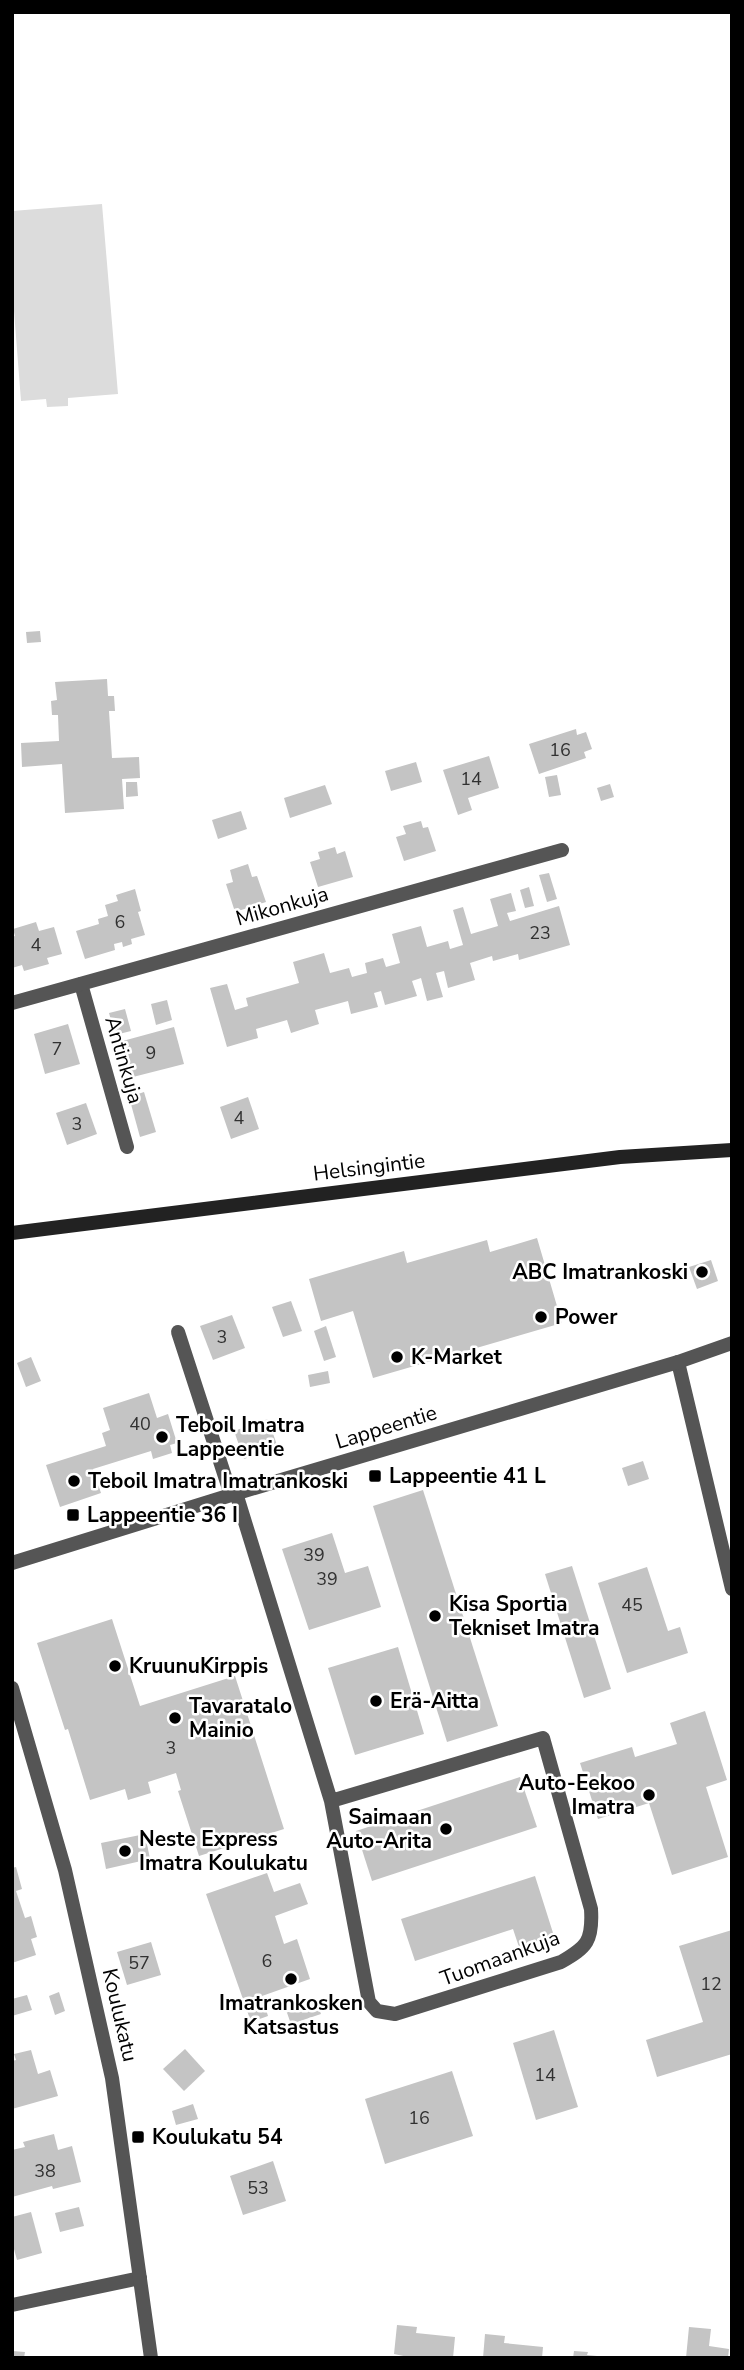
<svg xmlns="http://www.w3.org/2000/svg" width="744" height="2370" viewBox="0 0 744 2370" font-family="'Nunito Sans',sans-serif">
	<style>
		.green { fill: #dcdcdc }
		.building { fill: #c4c4c4 }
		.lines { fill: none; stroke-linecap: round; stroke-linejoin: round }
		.minor { stroke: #555; stroke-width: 14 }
		.tertiary { stroke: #555; stroke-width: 14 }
		.secondary { stroke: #222; stroke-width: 14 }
		.poi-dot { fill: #000; stroke: #fff; stroke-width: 2.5 }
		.labels { text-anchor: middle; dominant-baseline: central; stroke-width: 5; stroke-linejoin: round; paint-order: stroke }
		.number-label { font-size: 18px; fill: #313131 }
		.street-label { font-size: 21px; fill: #000; stroke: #fff }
		.poi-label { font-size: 21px; font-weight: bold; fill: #000; stroke: #fff; text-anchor: start }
	</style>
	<rect width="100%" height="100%" fill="#fff"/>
	<!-- green -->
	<polygon class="green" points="102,204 118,394 68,398 68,406 47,407 46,399 21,401 12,285 12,211"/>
	<!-- building -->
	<g class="building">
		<polygon points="40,631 41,642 27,643 26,632"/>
		<polygon points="107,679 108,696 114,696 115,711 109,711 112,758 139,757 140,778 122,779 124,809 65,813 62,764 22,767 21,743 59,741 58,715 52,715 51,701 57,700 55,682"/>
		<polygon points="576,729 577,735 586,732 592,749 584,752 586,758 539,774 529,744"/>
		<polygon points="489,756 499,788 468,798 472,810 458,815 443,770"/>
		<polygon points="416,762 422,782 391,791 385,771"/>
		<polygon points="557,775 561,795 549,797 545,777"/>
		<polygon points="126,782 137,782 138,796 126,797"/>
		<polygon points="610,784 614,797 601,801 597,788"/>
		<polygon points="325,785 332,804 290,818 284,798"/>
		<polygon points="241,811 247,829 218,839 212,820"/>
		<polygon points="421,821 423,828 428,827 436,851 404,861 396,837 406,834 403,826"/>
		<polygon points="335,847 337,854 345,851 353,877 318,887 310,862 320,859 318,852"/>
		<polygon points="248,864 252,877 257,876 266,902 235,912 226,884 233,882 230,870"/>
		<polygon points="549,873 557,899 547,902 539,875"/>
		<polygon points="529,887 534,906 525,908 520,890"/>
		<polygon points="135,889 141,911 138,912 145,935 131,939 132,944 123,947 122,942 114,944 115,950 85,959 76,931 99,924 98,919 108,916 105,905 118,901 116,895"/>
		<polygon points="511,893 516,911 507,913 510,921 559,906 570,945 519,960 518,954 493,961 492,956 470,963 475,980 448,988 444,971 436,973 443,997 427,1001 421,978 412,981 417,996 385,1005 381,991 374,993 378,1007 351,1014 348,1001 315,1010 319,1024 291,1033 287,1020 256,1029 258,1038 227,1047 210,988 227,984 235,1010 248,1006 246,998 299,983 293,962 324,953 330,973 349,968 352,977 367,973 365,963 383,958 386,967 400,963 392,934 421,926 427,947 448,941 450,949 463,945 453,910 463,907 471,934 498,926 490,899"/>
		<polygon points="36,922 39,931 54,927 62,954 47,958 49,964 24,971 22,965 12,968 12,937 15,936 13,929"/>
		<polygon points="167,1000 172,1020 156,1025 151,1004"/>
		<polygon points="125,1009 131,1031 115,1035 109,1013"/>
		<polygon points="68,1024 80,1064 45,1074 34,1034"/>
		<polygon points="174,1027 184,1064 129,1078 119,1042"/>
		<polygon points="144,1092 156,1132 140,1137 129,1097"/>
		<polygon points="248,1097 259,1129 231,1139 220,1107"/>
		<polygon points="86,1103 97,1134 67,1145 56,1113"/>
		<polygon points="537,1238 562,1323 373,1378 353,1311 321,1321 309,1279 404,1251 407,1263 487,1240 490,1252"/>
		<polygon points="711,1260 718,1281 697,1289 689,1267"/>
		<polygon points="291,1301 302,1331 283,1337 272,1307"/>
		<polygon points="232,1315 245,1348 213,1360 200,1326"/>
		<polygon points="326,1326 336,1357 324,1361 314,1331"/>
		<polygon points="31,1357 41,1381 26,1387 17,1363"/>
		<polygon points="328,1371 330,1383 310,1387 308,1375"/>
		<polygon points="149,1393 157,1418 168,1414 177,1443 170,1445 172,1453 153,1459 151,1451 93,1469 101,1493 60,1507 46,1465 106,1446 102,1433 110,1430 103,1408"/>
		<polygon points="268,1419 278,1448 244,1459 234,1431"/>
		<polygon points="643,1461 649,1479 628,1486 622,1468"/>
		<polygon points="423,1490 498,1726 447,1742 373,1506"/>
		<polygon points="332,1533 345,1573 368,1566 381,1607 309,1630 282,1549"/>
		<polygon points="572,1566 611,1689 584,1698 545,1574"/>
		<polygon points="647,1567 668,1631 680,1627 688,1653 627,1673 598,1583"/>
		<polygon points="112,1619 140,1706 235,1676 284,1829 199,1856 178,1791 181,1790 176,1773 148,1782 151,1793 128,1800 125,1789 90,1800 68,1729 65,1730 37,1643"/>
		<polygon points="398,1647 424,1734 355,1755 328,1668"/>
		<polygon points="705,1711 727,1780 706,1787 728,1857 672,1875 649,1803 598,1819 580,1763 632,1747 635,1757 677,1744 670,1723"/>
		<polygon points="520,1777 537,1827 372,1881 356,1831"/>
		<polygon points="145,1834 150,1859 106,1869 101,1843"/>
		<polygon points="16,1867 22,1889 16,1891 25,1918 31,1916 37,1937 31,1939 36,1955 12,1963 12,1868"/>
		<polygon points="267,1873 274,1892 300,1883 308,1904 275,1916 284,1944 297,1939 310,1979 262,1996 268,2016 251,2022 206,1894"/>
		<polygon points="535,1876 554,1936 519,1947 513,1929 415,1961 401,1919"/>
		<polygon points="732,1930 732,2054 657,2077 646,2040 703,2022 679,1946"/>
		<polygon points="151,1942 161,1975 127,1985 117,1952"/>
		<polygon points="59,1992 65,2011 55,2015 49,1996"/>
		<polygon points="27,1995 32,2010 12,2016 12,1999"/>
		<polygon points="316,2000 321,2014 291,2024 286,2010"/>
		<polygon points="554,2030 578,2107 536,2120 513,2043"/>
		<polygon points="185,2049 205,2071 184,2091 163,2069"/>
		<polygon points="31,2050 38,2074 50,2070 58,2096 12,2109 12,2061 16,2060 14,2054"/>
		<polygon points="452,2071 473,2136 385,2164 365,2099"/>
		<polygon points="193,2104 198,2119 176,2125 172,2111"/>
		<polygon points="54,2134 58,2150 72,2146 81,2182 53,2189 52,2186 12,2197 12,2150 25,2147 23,2142"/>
		<polygon points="273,2161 286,2201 243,2215 230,2176"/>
		<polygon points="79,2207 84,2226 60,2232 55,2213"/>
		<polygon points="31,2212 42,2253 17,2260 12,2242 12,2217"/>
		<polygon points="397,2325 417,2327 416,2333 455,2337 453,2358 413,2358 394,2354"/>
		<polygon points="689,2327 711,2329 709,2346 729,2349 728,2358 686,2358"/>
		<polygon points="485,2334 505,2336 504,2343 543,2347 542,2358 483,2358"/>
		<polygon points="12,2351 25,2352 24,2358 12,2358"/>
		<polygon points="574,2351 588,2352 587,2355 597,2356 597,2358 573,2358"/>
	</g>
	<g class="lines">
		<!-- minor -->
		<g class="minor">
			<polyline points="81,984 127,1147"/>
			<polyline points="12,1003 562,850"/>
			<polyline points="178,1332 231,1495"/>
			<polyline points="678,1362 732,1589"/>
			<path d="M236,1493L331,1801L369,2002L377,2011L395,2014L561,1962C587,1947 593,1941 591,1909L543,1738L331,1801"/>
			<polyline points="12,1563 231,1495 678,1362 732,1343"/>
			<polyline points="12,2305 140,2278"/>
		</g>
		<!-- tertiary -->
		<polyline class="tertiary" points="12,1688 65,1870 112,2078 151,2358"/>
		<!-- secondary -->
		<polyline class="secondary" points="12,1233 620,1157 732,1150"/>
	</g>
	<!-- markers -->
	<g class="poi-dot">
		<circle cx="702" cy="1272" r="7"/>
		<circle cx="541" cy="1317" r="7"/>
		<circle cx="397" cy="1357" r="7"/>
		<circle cx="162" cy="1437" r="7"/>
		<rect x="368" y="1469" width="14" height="14" rx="3.5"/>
		<circle cx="74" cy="1481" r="7"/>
		<rect x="66" y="1508" width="14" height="14" rx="3.5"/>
		<circle cx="435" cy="1616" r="7"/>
		<circle cx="115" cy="1666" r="7"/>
		<circle cx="376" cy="1701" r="7"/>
		<circle cx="175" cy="1718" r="7"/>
		<circle cx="649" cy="1795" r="7"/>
		<circle cx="446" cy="1829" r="7"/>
		<circle cx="125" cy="1851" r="7"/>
		<circle cx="291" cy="1979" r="7"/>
		<rect x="131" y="2130" width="14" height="14" rx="3.5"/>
	</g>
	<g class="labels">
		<!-- number labels -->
		<g class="number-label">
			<text x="560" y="750">16</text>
			<text x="471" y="779">14</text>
			<text x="120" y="922">6</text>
			<text x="540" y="933">23</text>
			<text x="36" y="945">4</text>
			<text x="57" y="1049">7</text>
			<text x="151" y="1053">9</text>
			<text x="239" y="1118">4</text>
			<text x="77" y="1124">3</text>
			<text x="222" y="1337">3</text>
			<text x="140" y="1424">40</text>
			<text x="314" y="1555">39</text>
			<text x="327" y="1579">39</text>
			<text x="632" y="1605">45</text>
			<text x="171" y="1748">3</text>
			<text x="267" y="1961">6</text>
			<text x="139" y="1963">57</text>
			<text x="711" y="1984">12</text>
			<text x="545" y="2075">14</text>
			<text x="419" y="2118">16</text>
			<text x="45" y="2171">38</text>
			<text x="258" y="2188">53</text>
		</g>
		<!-- street labels -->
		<g class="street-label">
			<text transform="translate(282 906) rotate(-16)">Mikonkuja</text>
			<text transform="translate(124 1060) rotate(74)">Antinkuja</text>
			<text transform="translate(369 1167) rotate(-7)">Helsingintie</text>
			<text transform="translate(386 1427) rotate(-17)">Lappeentie</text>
			<text transform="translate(500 1958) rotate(-20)">Tuomaankuja</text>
			<text transform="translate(120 2015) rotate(77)">Koulukatu</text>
		</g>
		<!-- poi labels -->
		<g class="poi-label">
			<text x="688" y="1272" text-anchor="end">ABC Imatrankoski</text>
			<text x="555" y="1317">Power</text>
			<text x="411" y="1357">K-Market</text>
			<text x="176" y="1425">Teboil Imatra<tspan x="176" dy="24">Lappeentie</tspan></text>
			<text x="389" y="1476">Lappeentie 41 L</text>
			<text x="88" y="1481">Teboil Imatra Imatrankoski</text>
			<text x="87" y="1515">Lappeentie 36 I</text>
			<text x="449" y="1604">Kisa Sportia<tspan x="449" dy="24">Tekniset Imatra</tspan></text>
			<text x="129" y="1666">KruunuKirppis</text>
			<text x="390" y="1701">Erä-Aitta</text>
			<text x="189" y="1706">Tavaratalo<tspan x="189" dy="24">Mainio</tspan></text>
			<text x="635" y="1783" text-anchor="end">Auto-Eekoo<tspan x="635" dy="24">Imatra</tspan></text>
			<text x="432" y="1817" text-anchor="end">Saimaan<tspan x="432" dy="24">Auto-Arita</tspan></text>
			<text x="139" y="1839">Neste Express<tspan x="139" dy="24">Imatra Koulukatu</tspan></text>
			<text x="291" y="2003" text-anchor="middle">Imatrankosken<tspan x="291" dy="24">Katsastus</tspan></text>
			<text x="152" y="2137">Koulukatu 54</text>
		</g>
	</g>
	<!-- border -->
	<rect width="744" height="2370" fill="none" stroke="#000000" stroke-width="28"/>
</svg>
